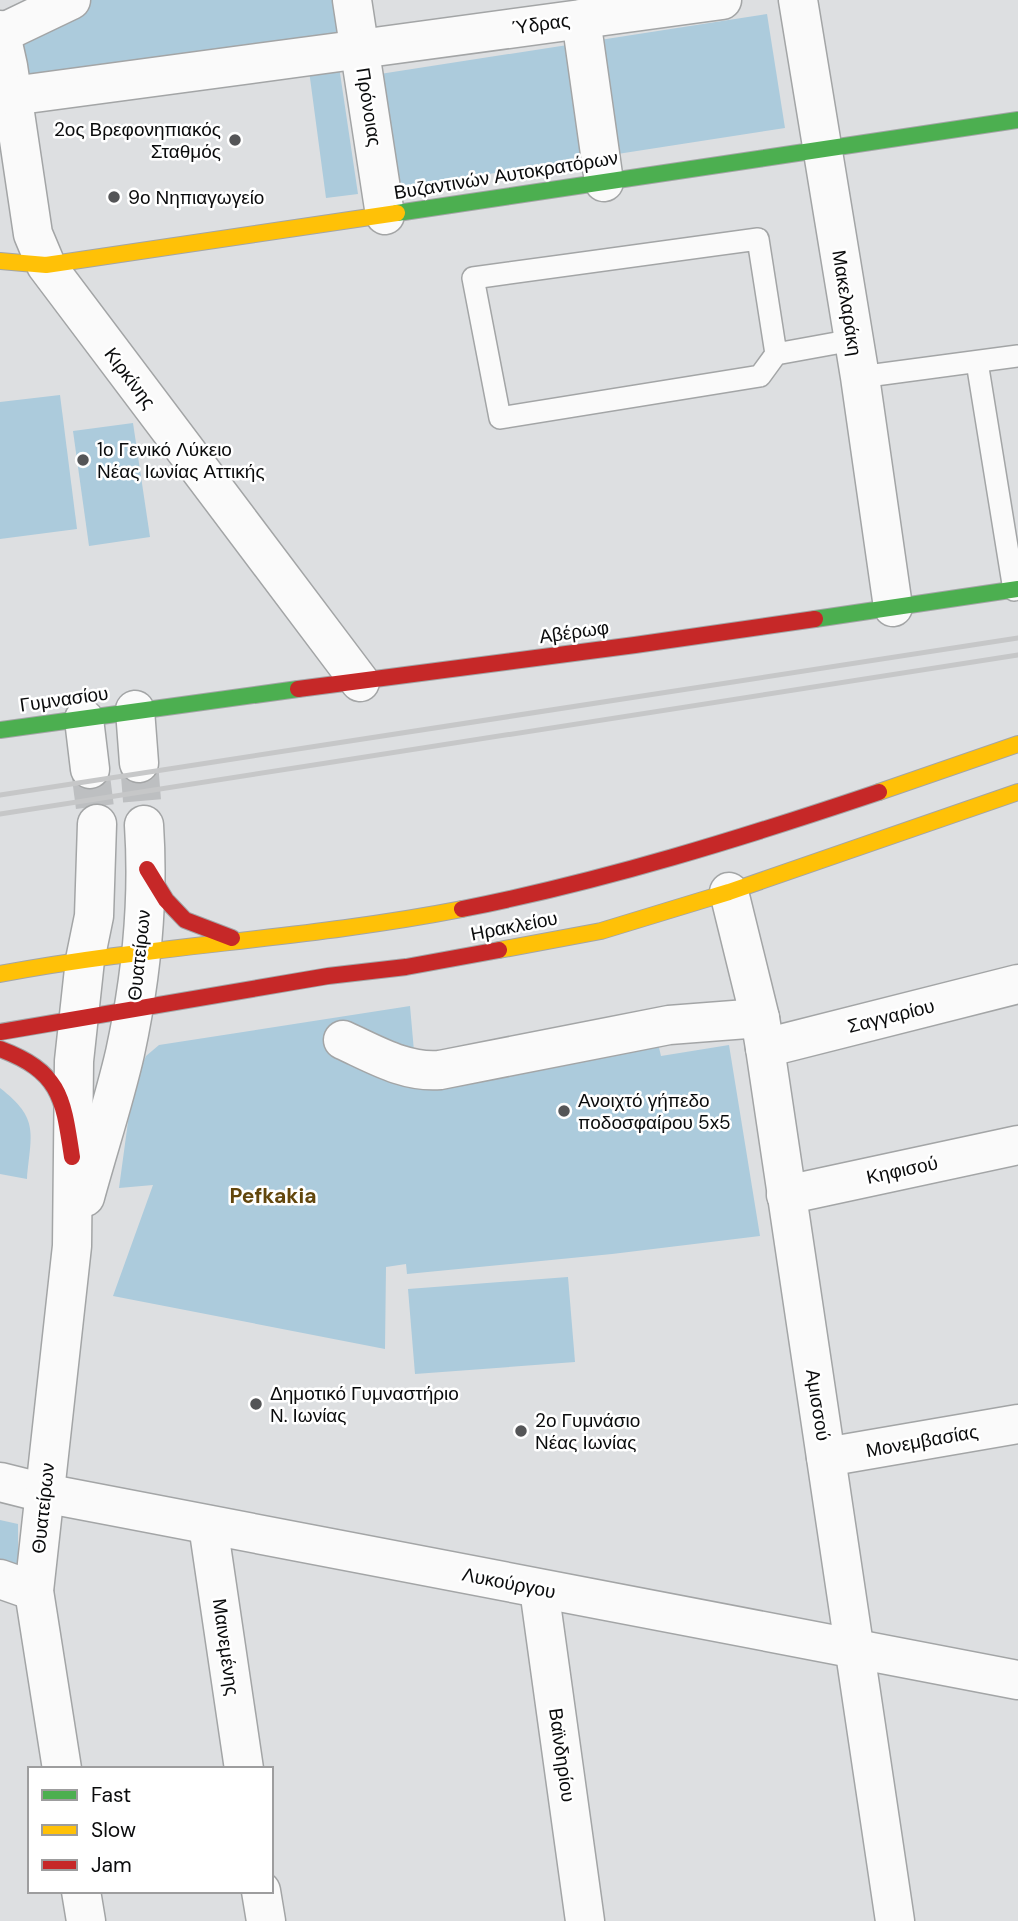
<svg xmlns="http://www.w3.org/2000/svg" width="1018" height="1921" viewBox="0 0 1018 1921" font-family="'DM Sans',sans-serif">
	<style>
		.green { fill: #accbdc }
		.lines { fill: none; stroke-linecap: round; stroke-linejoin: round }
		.street-tunnel { stroke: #bdbfc1; stroke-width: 38; stroke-dasharray: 38 19; stroke-linecap: butt }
		.lane-casing { stroke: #a3a5a6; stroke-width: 24 }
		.street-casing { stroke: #a3a5a6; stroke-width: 41 }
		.fast-casing { stroke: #a3a5a6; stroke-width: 18 }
		.slow-casing { stroke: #a3a5a6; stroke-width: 18 }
		.jam-casing { stroke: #a3a5a6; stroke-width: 18 }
		.lane { stroke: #fafafa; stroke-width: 21 }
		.street { stroke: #fafafa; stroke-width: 38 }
		.fast { stroke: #4caf50; stroke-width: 16 }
		.slow { stroke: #ffc107; stroke-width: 16 }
		.jam { stroke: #c62828; stroke-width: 16 }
		.rail { stroke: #c6c7c8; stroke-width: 5 }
		.poi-dot { fill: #545557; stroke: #fff; stroke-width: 2.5 }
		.labels { text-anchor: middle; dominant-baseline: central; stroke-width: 5; stroke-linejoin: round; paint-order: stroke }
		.street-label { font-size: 19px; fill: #0a0b0c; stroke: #fff }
		.poi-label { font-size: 19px; fill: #0a0b0c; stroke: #fff; text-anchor: start }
		.neighbourhood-label { font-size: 21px; font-weight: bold; fill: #62460c; stroke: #fff }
	</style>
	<rect width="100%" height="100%" fill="#dddfe1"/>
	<!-- green -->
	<g class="green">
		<polygon points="71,0 352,0 337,53 358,194 326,198 308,63 32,99 2,33"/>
		<polygon points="767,14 785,128 398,188 380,74"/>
		<polygon points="60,395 77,529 0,539 0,402"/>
		<polygon points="133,423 150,537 89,546 73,431"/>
		<polygon points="410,1006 417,1085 657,1039 661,1056 729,1045 760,1236 612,1254 407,1274 406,1264 386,1267 385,1349 113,1296 153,1185 119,1188 133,1085 146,1056 159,1045"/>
		<path d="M0,1088C40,1119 31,1133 27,1179L0,1174Z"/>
		<polygon points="568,1277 575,1362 415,1374 408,1289"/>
		<polygon points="0,1520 18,1524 18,1570 0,1565"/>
	</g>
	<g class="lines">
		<!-- street-tunnel -->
		<g class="street-tunnel">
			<polyline points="139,763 144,825"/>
			<polyline points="90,769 97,824"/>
		</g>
		<!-- lane casing -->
		<g class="lane-casing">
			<g id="lane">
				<polyline points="776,354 758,239 473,278 500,418 760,376 776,354 853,340"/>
				<polyline points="977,362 1014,590"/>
				<polyline points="860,377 1018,356"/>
			</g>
		</g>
		<!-- street casing -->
		<g class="street-casing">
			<g id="street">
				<polyline points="352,0 385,215"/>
				<polyline points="798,0 860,377 893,607"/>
				<polyline points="581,19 604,182"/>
				<polyline points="0,30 8,66 33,234 46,265 360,682"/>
				<polyline points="2,33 71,0"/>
				<polyline points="360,49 722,0"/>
				<polyline points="12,96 347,51"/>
				<polyline points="135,710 139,763"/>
				<polyline points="84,719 90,769"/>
				<polyline points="729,892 760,1018 765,1048 895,1921"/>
				<path d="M343,1040C374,1054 405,1073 440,1070L669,1025L760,1018"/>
				<polyline points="765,1048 1018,984"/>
				<polyline points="786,1195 1018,1145"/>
				<path d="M85,1197C98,1149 114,1101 125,1053C141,979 149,900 144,825"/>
				<polyline points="826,1457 1018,1424"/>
				<polyline points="0,1482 44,1493 1018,1680"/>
				<polyline points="208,1525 244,1769"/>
				<polyline points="0,1579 34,1591"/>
				<polyline points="539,1589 585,1921"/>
				<polyline points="62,1769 34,1591 72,1246 74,1061 85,960 94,916 97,824"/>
				<polyline points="81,1891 86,1921"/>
				<polyline points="261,1891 266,1921"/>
			</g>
		</g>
		<!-- fast casing -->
		<g class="fast-casing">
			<g id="fast">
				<polyline points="397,213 1018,120"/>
				<polyline points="815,619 1018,589"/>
				<polyline points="0,730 298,689"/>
			</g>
		</g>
		<!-- slow casing -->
		<g class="slow-casing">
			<g id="slow">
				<polyline points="0,261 46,265 397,213"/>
				<polyline points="879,792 1018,744"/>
				<polyline points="499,950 601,931 729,892 1018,792"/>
				<path d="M0,974C153,945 309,939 462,909"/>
			</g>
		</g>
		<!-- jam casing -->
		<g class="jam-casing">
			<g id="jam">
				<polyline points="298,689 635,645 815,619"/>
				<polyline points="147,869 166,900 185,920 232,938"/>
				<path d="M462,909C604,881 742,838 879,792"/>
				<polyline points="0,1032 328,976 406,967 499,950"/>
				<path d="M0,1049C61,1072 63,1098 72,1157"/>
			</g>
		</g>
		<!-- lane -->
		<use href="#lane" class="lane"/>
		<!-- street -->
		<use href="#street" class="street"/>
		<!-- fast -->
		<use href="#fast" class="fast"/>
		<!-- slow -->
		<use href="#slow" class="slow"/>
		<!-- jam -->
		<use href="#jam" class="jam"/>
		<!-- rail -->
		<g class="rail">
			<polyline points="0,795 1018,638"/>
			<polyline points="0,814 1018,655"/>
		</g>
	</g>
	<!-- markers -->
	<g class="poi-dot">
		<circle cx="235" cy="140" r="7"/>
		<circle cx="114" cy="197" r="7"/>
		<circle cx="83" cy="460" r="7"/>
		<circle cx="564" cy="1111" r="7"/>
		<circle cx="256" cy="1404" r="7"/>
		<circle cx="521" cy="1431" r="7"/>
	</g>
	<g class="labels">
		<!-- street labels -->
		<g class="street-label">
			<text transform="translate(541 24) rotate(-8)">Ύδρας</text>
			<text transform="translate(369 107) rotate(81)">Πρόνοιας</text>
			<text transform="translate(506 175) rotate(-9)">Βυζαντινών Αυτοκρατόρων</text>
			<text transform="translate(847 303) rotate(81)">Μακελαράκη</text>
			<text transform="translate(130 378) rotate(53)">Κιρκίνης</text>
			<text transform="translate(574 632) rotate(-8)">Αβέρωφ</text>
			<text transform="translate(64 699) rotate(-8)">Γυμνασίου</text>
			<text transform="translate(514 926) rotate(-11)">Ηρακλείου</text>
			<text transform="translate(139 955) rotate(-84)">Θυατείρων</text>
			<text transform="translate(891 1016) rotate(-14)">Σαγγαρίου</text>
			<text transform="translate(902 1170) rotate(-12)">Κηφισού</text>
			<text transform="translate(818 1405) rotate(81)">Αμισσού</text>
			<text transform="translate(922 1441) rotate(-10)">Μονεμβασίας</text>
			<text transform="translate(43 1508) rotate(-84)">Θυατείρων</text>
			<text transform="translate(509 1583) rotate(11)">Λυκούργου</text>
			<text transform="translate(226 1647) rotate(82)">Μαινεμένης</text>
			<text transform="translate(562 1755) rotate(82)">Βαϊνδηρίου</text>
		</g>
		<!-- poi labels -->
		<g class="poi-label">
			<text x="221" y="129" text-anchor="end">2ος Βρεφονηπιακός<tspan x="221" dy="22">Σταθμός</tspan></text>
			<text x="128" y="197">9ο Νηπιαγωγείο</text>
			<text x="97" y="449">1ο Γενικό Λύκειο<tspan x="97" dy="22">Νέας Ιωνίας Αττικής</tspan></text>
			<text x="578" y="1100">Ανοιχτό γήπεδο<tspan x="578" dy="22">ποδοσφαίρου 5x5</tspan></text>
			<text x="270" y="1393">Δημοτικό Γυμναστήριο<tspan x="270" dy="22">Ν. Ιωνίας</tspan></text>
			<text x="535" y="1420">2ο Γυμνάσιο<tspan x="535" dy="22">Νέας Ιωνίας</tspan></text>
		</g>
		<!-- neighbourhood labels -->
		<g class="neighbourhood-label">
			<text x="273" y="1196">Pefkakia</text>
		</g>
	</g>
	<!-- legend -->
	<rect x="28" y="1767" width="245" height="126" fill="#ffffff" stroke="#9d9d9e" stroke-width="2"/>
	<rect x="42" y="1790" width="35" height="10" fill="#4caf50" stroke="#9d9d9e" stroke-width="2"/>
	<text x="91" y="1802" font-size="21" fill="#0a0b0c">Fast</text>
	<rect x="42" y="1825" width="35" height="10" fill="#ffc107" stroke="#9d9d9e" stroke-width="2"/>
	<text x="91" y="1837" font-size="21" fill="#0a0b0c">Slow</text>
	<rect x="42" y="1860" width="35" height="10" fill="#c62828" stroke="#9d9d9e" stroke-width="2"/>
	<text x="91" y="1872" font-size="21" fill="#0a0b0c">Jam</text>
</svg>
